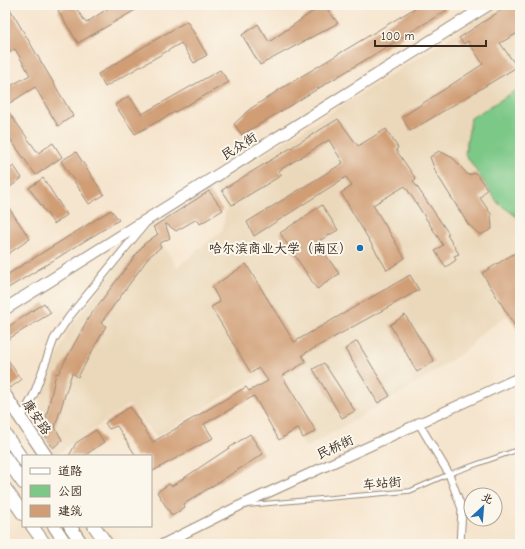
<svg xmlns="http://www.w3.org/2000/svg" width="525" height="549" viewBox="0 0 525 549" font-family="'Comic Neue','LXGW WenKai TC',sans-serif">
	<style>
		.built { fill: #ebd8ba }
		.green { fill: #7bc887; stroke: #5b7952 }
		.building { fill: #d09d75 }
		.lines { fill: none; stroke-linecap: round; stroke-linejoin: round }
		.service-casing { stroke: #988876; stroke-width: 5.5 }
		.minor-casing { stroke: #988876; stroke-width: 9 }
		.tertiary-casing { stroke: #988876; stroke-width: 11 }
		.secondary-casing { stroke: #988876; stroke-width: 13 }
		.trunk-casing { stroke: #988876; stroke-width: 14 }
		.service { stroke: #fff; stroke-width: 3.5 }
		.minor { stroke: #fff; stroke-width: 7 }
		.tertiary { stroke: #fff; stroke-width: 9 }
		.secondary { stroke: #fff; stroke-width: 11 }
		.trunk { stroke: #fff; stroke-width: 12 }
		.poi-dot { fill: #1f6fb2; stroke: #fbf7ec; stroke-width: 1.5 }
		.labels { text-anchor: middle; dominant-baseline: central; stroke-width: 4; stroke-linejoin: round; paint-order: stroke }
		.street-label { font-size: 13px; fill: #3b2a1e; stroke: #fbf7ec }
		.poi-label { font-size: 13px; fill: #3b2a1e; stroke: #fbf7ec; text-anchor: end }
	</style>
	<rect width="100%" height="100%" fill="#fbf7ec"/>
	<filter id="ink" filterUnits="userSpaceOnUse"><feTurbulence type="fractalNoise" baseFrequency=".025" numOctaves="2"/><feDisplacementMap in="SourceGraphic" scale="8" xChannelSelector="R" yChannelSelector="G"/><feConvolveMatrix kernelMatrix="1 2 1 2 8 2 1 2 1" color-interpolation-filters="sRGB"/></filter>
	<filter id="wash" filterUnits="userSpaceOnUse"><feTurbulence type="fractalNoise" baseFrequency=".012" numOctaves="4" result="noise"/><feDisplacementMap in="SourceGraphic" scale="16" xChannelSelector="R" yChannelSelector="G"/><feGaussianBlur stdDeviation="0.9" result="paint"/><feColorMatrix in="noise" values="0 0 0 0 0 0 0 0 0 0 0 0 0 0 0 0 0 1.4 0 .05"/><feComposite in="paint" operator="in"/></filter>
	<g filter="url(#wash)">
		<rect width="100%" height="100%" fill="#f6e5ce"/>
		<!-- built -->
		<polygon class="built" points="501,5 520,5 520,308 484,331 464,352 401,393 306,448 260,375 156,437 129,405 54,456 36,424 39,404 68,330 150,224 177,267 223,230 226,209 213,187"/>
		<!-- green -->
		<polygon class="green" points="520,88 520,219 498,203 465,154 471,118"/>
		<g id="blocks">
			<!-- building -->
			<g class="building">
				<polygon points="68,5 74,5 86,23 113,5 144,5 78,43 58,11"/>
				<polygon points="322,5 324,5 338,23 260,65 242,35 258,24 269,42"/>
				<polygon points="420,5 444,5 447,10 242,135 234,124 250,109 282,88"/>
				<polygon points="509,5 513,5 520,17 520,32 500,43 517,67 410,131 402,117 483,64 468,41 464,44 459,38"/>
				<polygon points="10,9 73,116 58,126 35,87 5,106 5,89 30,75 15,49 5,55 5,12"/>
				<polygon points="187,21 207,55 194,63 181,43 105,87 98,74"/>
				<polygon points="220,70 229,82 135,134 115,105 129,96 142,114"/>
				<polygon points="5,107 38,153 53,143 62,157 36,175 5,132"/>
				<polygon points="338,119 358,146 386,129 398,148 396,150 416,179 413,181 449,234 447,235 459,254 454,256 456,260 446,267 435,251 443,245 405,186 373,205 405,258 387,270 341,193 352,186 346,177 254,236 247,222 343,163 329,140 278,171 282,175 232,205 222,190"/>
				<polygon points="439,151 453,158 468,175 476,173 487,189 480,198 491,214 492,229 480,235 468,224 436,173 430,157"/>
				<polygon points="76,152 104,195 89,204 61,161"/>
				<polygon points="14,166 22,178 5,191 5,172"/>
				<polygon points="43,178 67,215 54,224 29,188"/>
				<polygon points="209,191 223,210 200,224 197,219 176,231 165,223 170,238 159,244 161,247 149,257 101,323 106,326 78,377 72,373 55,427 62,440 53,448 43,432 56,373 58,374 89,317 144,244 158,234 153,227"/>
				<polygon points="5,202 30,239 5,256"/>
				<polygon points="322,205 338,230 317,242 339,274 317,289 280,233"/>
				<polygon points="111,210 119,220 5,290 5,276"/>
				<polygon points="520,250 520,334 482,273"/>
				<polygon points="246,264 294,342 410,275 419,290 302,355 306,362 282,376 316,431 303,438 298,428 279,440 254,396 204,424 213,438 151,472 151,456 136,456 117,426 109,429 105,423 130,407 153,442 246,387 249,391 268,381 259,368 251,373 211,307 220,302 212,287"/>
				<polygon points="44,303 51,313 5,341 5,329"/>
				<polygon points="405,315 434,361 417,372 390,325"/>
				<polygon points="357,341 390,396 378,403 345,349"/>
				<polygon points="5,355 21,380 10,388 5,381"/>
				<polygon points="324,363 355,411 342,418 313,369"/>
				<polygon points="96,430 104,442 84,456 69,456 76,443"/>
				<polygon points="250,434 263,454 184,504 185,507 172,516 157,492 169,484 172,486"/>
			</g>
		</g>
	</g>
	<g filter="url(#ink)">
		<use href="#blocks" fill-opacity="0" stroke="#988876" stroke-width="1"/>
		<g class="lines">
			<!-- service casing -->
			<g class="service-casing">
				<polyline id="service" points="249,505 410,491 449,474 520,449"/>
			</g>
			<!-- minor casing -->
			<g class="minor-casing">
				<g id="minor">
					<polyline points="21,419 34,394 54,339 69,317 145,224"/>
					<polyline points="418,422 449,474 462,509 460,544"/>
				</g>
			</g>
			<!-- tertiary casing -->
			<g class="tertiary-casing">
				<polyline id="tertiary" points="163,544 239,506 520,377"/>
			</g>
			<!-- secondary casing -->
			<g class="secondary-casing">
				<polyline id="secondary" points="5,309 488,5"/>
			</g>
			<!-- trunk casing -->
			<g class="trunk-casing">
				<g id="trunk">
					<polyline points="5,395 46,456"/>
					<polyline points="5,434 23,460"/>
					<polyline points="5,457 23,483"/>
					<polyline points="5,488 23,514"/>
					<polyline points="32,526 45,544"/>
					<polyline points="54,526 66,544"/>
					<polyline points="70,526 82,544"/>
					<polyline points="94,526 107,544"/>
				</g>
			</g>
			<!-- service -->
			<use href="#service" class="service"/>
			<!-- minor -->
			<use href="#minor" class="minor"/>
			<!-- tertiary -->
			<use href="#tertiary" class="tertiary"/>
			<!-- secondary -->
			<use href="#secondary" class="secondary"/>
			<!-- trunk -->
			<use href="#trunk" class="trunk"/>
		</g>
	</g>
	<!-- markers -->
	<circle class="poi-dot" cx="360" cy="248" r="4"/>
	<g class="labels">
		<!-- street labels -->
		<g class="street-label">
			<text transform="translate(239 146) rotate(-32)">民众街</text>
			<text transform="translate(37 417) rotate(56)">康安路</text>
			<text transform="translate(335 447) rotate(-25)">民桥街</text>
			<text transform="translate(382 483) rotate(-5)">车站街</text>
		</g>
		<!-- poi labels -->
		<g class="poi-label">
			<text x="352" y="248">哈尔滨商业大学（南区）</text>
		</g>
	</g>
	<!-- margin -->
	<rect width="525" height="549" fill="none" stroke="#fbf7ec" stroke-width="20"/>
	<!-- legend -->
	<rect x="22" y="455" width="130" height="72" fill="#fbf7ec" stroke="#aea59a"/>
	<rect x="30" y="468" width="20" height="6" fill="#ffffff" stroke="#aea59a"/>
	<text x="58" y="475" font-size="12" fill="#3b2a1e">道路</text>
	<rect x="30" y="485" width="20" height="12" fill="#7bc887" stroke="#aea59a"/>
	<text x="58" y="495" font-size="12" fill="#3b2a1e">公园</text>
	<rect x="30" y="505" width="20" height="12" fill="#d09d75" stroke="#aea59a"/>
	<text x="58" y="515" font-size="12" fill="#3b2a1e">建筑</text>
	<!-- north arrow -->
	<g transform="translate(483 507) rotate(26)"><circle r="19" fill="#fbf7ec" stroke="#aea59a"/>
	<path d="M0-3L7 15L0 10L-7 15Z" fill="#1f6fb2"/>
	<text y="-6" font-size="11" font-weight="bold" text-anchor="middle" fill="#3b2a1e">北</text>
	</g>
	<!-- scale -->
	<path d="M375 40v6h111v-6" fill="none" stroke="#3b2a1e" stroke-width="2"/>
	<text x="381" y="40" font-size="12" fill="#3b2a1e" stroke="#fbf7ec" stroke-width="3" paint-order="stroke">100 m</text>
</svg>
